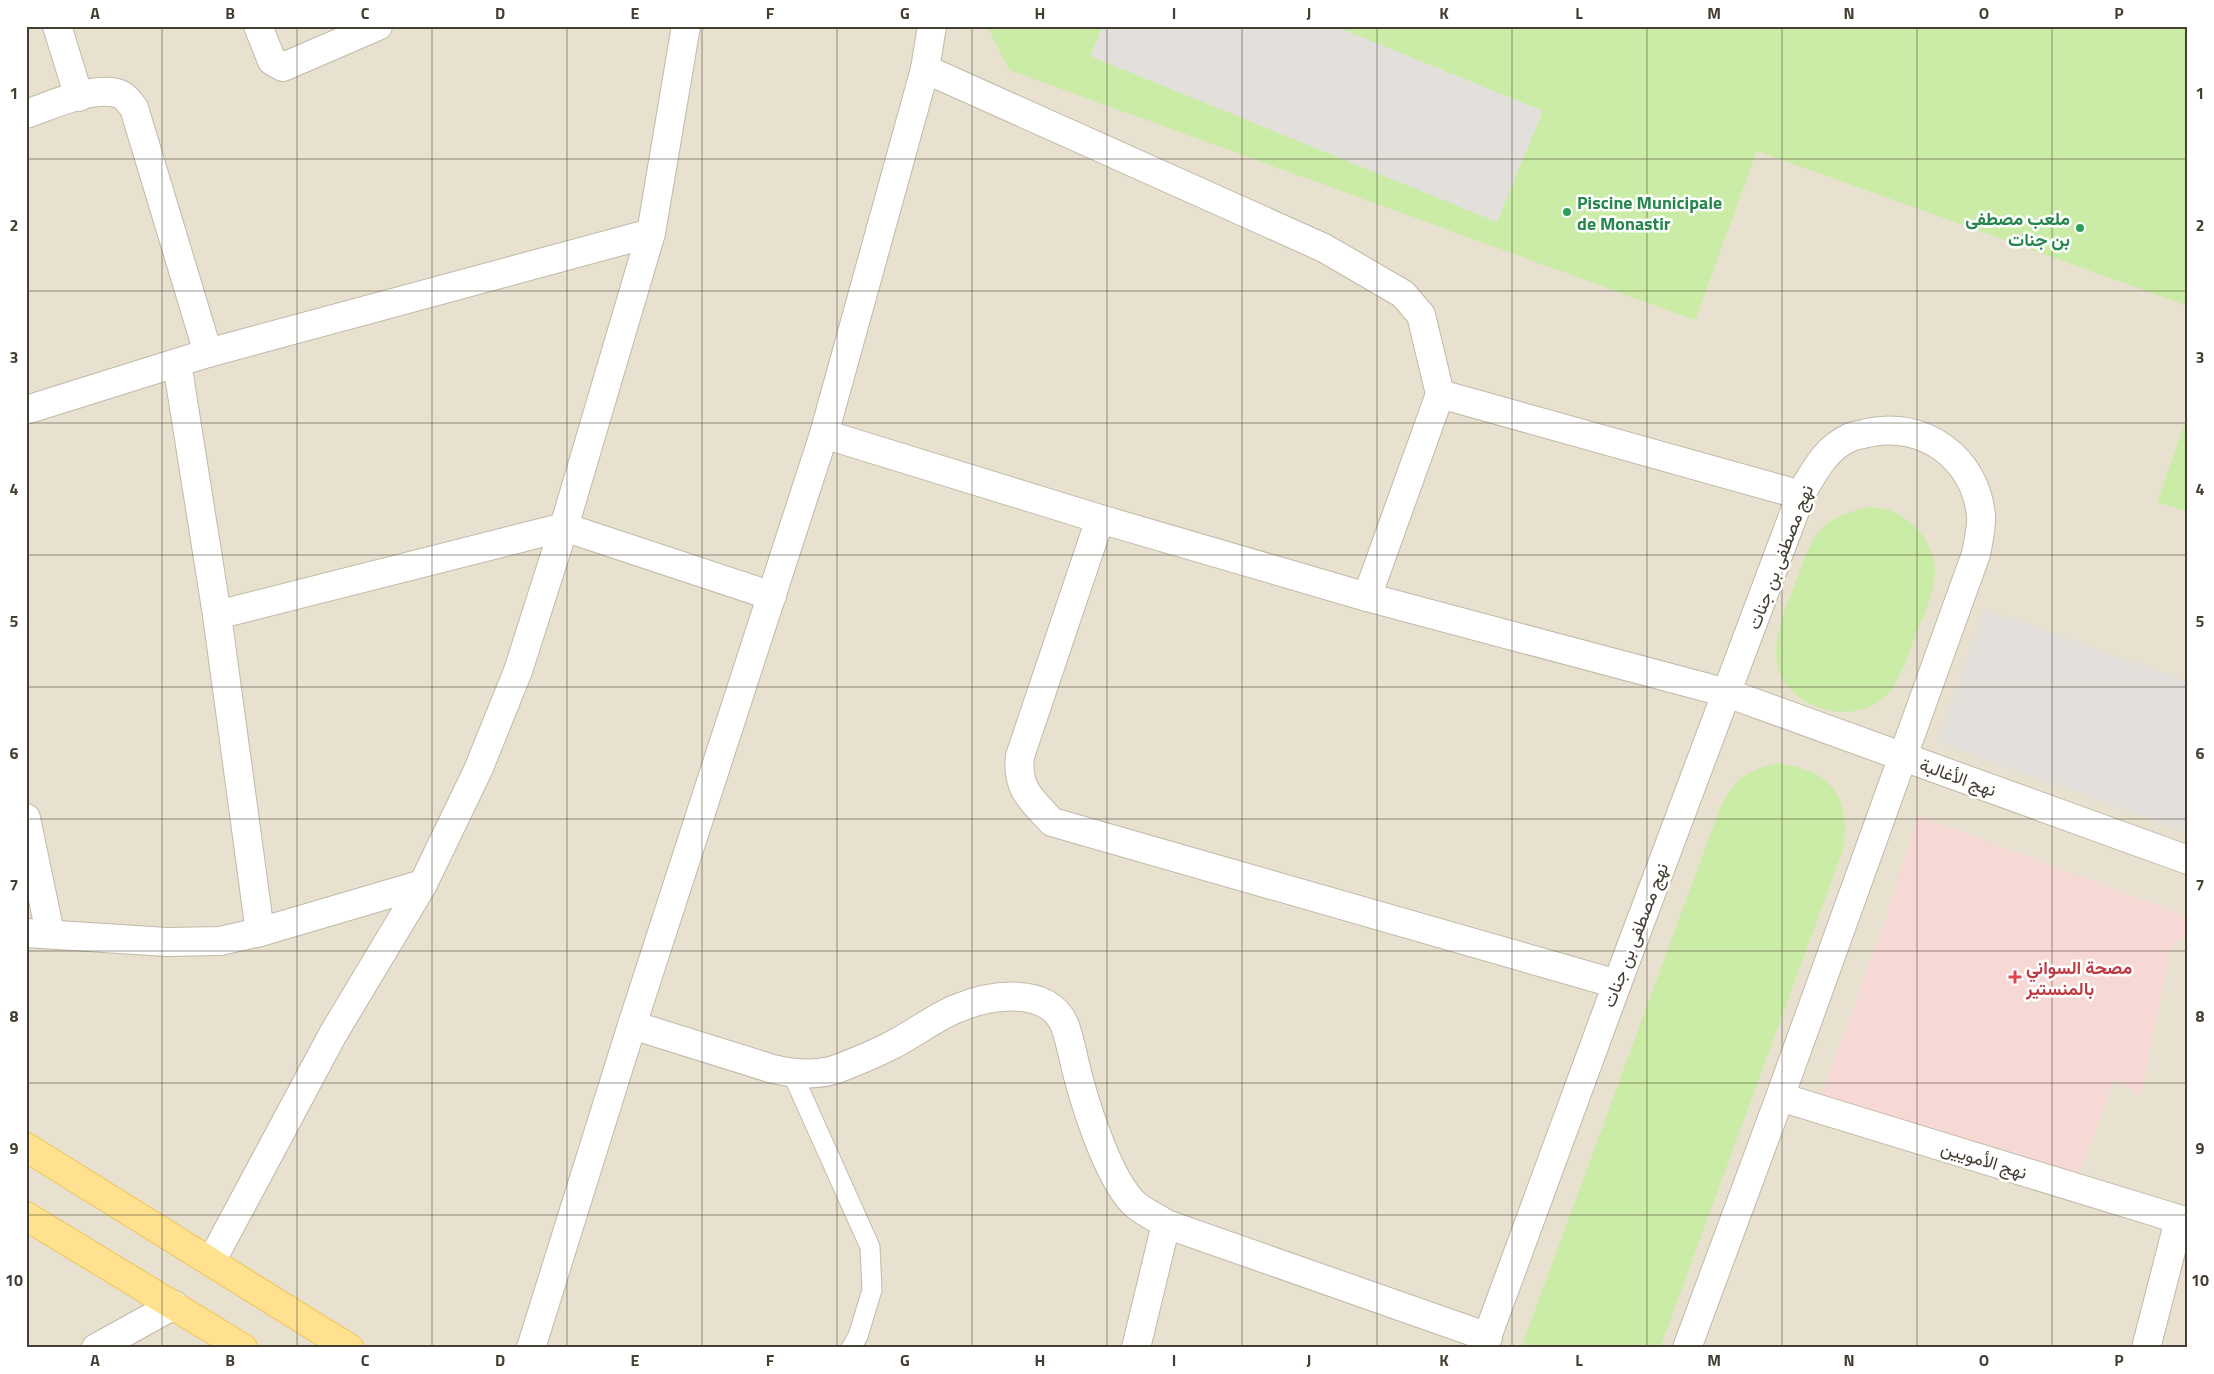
<svg xmlns="http://www.w3.org/2000/svg" width="2214" height="1374" viewBox="0 0 2214 1374" font-family="'Titillium Web',Vazirmatn,sans-serif">
	<style>
		.residential { fill: #e8e1d0 }
		.medical { fill: #f6d9d4 }
		.green { fill: #cbeca6 }
		.parking { fill: #e3e0dc }
		.lines { fill: none; stroke-linecap: round; stroke-linejoin: round }
		.lane-casing { stroke: #c2b9a7; stroke-width: 21 }
		.street-casing { stroke: #c2b9a7; stroke-width: 30 }
		.primary-casing { stroke: #efc454; stroke-width: 30 }
		.lane { stroke: #fff; stroke-width: 19 }
		.street { stroke: #fff; stroke-width: 28 }
		.primary { stroke: #ffe190; stroke-width: 28 }
		.grid { fill: none; stroke: #453e32; stroke-width: 1; stroke-opacity: 0.55 }
		.leisure-dot { fill: #2e9e5b; stroke: #fff; stroke-width: 2 }
		.health-dot { fill: #e0444e; stroke: #fff; stroke-width: 2 }
		.labels { text-anchor: middle; dominant-baseline: central; stroke-width: 5; stroke-linejoin: round; paint-order: stroke }
		.leisure-label { font-size: 18px; font-weight: bold; fill: #27864d; stroke: #fff; text-anchor: start }
		.street-label { font-size: 18px; fill: #453e32; stroke: #fff }
		.health-label { font-size: 18px; font-weight: bold; fill: #be3a42; stroke: #fff; text-anchor: start }
		.neatline { fill: none; stroke: #453e32; stroke-width: 2 }
		.grid-label { font-size: 16px; text-anchor: middle; font-weight: bold; fill: #453e32 }
	</style>
	<rect width="100%" height="100%" fill="#f3eee2"/>
	<!-- residential -->
	<rect class="residential" x="26" y="26" width="2162" height="1322"/>
	<!-- medical -->
	<polygon class="medical" points="1918,815 2188,917 2188,934 2171,947 2141,1095 2114,1080 2079,1174 1820,1099 1884,923"/>
	<!-- green -->
	<g class="green">
		<polygon points="987,26 2188,26 2188,306 1757,151 1695,320 1009,70"/>
		<polygon points="2188,414 2188,512 2157,502"/>
		<path d="M1866,507C1874,508 1885,508 1892,511C1915,521 1934,544 1935,569C1935,591 1925,612 1917,631C1910,651 1903,672 1891,690C1871,717 1831,717 1805,701C1756,672 1781,619 1797,579C1803,563 1809,541 1822,528C1835,516 1849,512 1866,507Z"/>
		<path d="M1778,763C1832,771 1851,796 1843,850L1660,1348H1521L1720,808C1736,777 1744,772 1778,763Z"/>
	</g>
	<!-- parking -->
	<g class="parking">
		<polygon points="1103,26 1334,26 1543,111 1497,222 1090,56"/>
		<polygon points="1985,609 2188,682 2188,833 1937,742"/>
	</g>
	<g class="lines">
		<!-- lane casing -->
		<g class="lane-casing">
			<polyline id="lane" points="792,1073 870,1247 872,1290 858,1336 851,1348"/>
		</g>
		<!-- street casing -->
		<g class="street-casing">
			<g id="street">
				<polyline points="57,26 79,97"/>
				<polyline points="258,26 272,61 283,67 378,26"/>
				<polyline points="925,69 1324,248 1403,294 1421,315 1440,394 1801,495"/>
				<path d="M26,114C53,105 88,87 117,93C125,95 129,102 134,108L208,353"/>
				<polyline points="177,363 217,615 260,932"/>
				<polyline points="26,410 208,353 651,233"/>
				<polyline points="824,434 1100,519 1367,597 1727,693 2188,860"/>
				<path d="M1100,519L1020,756C1016,789 1032,800 1052,822L1617,984"/>
				<polyline points="1367,597 1440,394"/>
				<polyline points="217,615 564,527 772,596"/>
				<polyline points="26,818 50,933"/>
				<polyline points="26,933 167,942 220,941 260,932 423,884"/>
				<path d="M632,1025L773,1069C794,1074 816,1076 837,1069C855,1062 875,1054 892,1045C914,1034 935,1017 958,1008C990,995 1049,985 1065,1026C1071,1043 1074,1062 1079,1080C1088,1113 1111,1185 1137,1206C1146,1213 1157,1218 1166,1224L1488,1337"/>
				<polyline points="1780,1097 2188,1222"/>
				<polyline points="211,1262 333,1034 423,884 478,770 518,671 564,527 651,233 686,26"/>
				<polyline points="96,1348 174,1305"/>
				<polyline points="531,1348 632,1025 824,434 925,69 932,26"/>
				<polyline points="1136,1348 1166,1224"/>
				<path d="M1483,1348L1617,984L1802,492C1814,472 1826,448 1849,438C1854,435 1862,435 1867,433C1923,420 1976,458 1981,516C1982,527 1978,542 1976,554L1780,1097L1687,1348"/>
				<polyline points="2146,1348 2179,1220"/>
			</g>
		</g>
		<!-- primary casing -->
		<g class="primary-casing">
			<g id="primary">
				<polyline points="26,1147 349,1348"/>
				<polyline points="26,1216 243,1348"/>
			</g>
		</g>
		<!-- lane -->
		<use href="#lane" class="lane"/>
		<!-- street -->
		<use href="#street" class="street"/>
		<!-- primary -->
		<use href="#primary" class="primary"/>
	</g>
	<!-- grid -->
	<path class="grid" d="M162,26V1348M297,26V1348M432,26V1348M567,26V1348M702,26V1348M837,26V1348M972,26V1348M1107,26V1348M1242,26V1348M1377,26V1348M1512,26V1348M1647,26V1348M1782,26V1348M1917,26V1348M2052,26V1348M26,159H2188M26,291H2188M26,423H2188M26,555H2188M26,687H2188M26,819H2188M26,951H2188M26,1083H2188M26,1215H2188"/>
	<!-- markers -->
	<g class="leisure-dot">
		<circle cx="1567" cy="212" r="5"/>
		<circle cx="2080" cy="228" r="5"/>
	</g>
	<path class="health-dot" d="M2012.5 969.5h5v5h5v5h-5v5h-5v-5h-5v-5h5z"/>
	<g class="labels">
		<!-- leisure labels -->
		<g class="leisure-label">
			<text x="1577" y="202">Piscine Municipale<tspan x="1577" dy="21">de Monastir</tspan></text>
			<text x="2070" y="218" text-anchor="end">ملعب مصطفى<tspan x="2070" dy="21">بن جنات</tspan></text>
		</g>
		<!-- street labels -->
		<g class="street-label">
			<text transform="translate(1780 557) rotate(-69)">نهج مصطفى بن جنات</text>
			<text transform="translate(1958 777) rotate(20)">نهج الأغالبة</text>
			<text transform="translate(1635 935) rotate(-69)">نهج مصطفى بن جنات</text>
			<text transform="translate(1984 1160) rotate(17)">نهج الأمويين</text>
		</g>
		<!-- health labels -->
		<g class="health-label">
			<text x="2026" y="967">مصحة السواني<tspan x="2026" dy="21">بالمنستير</tspan></text>
		</g>
	</g>
	<!-- border -->
	<rect width="2214" height="1374" fill="none" stroke="#ffffff" stroke-width="55"/>
	<rect x="28" y="28" width="2158" height="1318" class="neatline"/>
	<g class="grid-label">
		<text x="95" y="19">A</text>
		<text x="230" y="19">B</text>
		<text x="365" y="19">C</text>
		<text x="500" y="19">D</text>
		<text x="635" y="19">E</text>
		<text x="770" y="19">F</text>
		<text x="905" y="19">G</text>
		<text x="1040" y="19">H</text>
		<text x="1174" y="19">I</text>
		<text x="1309" y="19">J</text>
		<text x="1444" y="19">K</text>
		<text x="1579" y="19">L</text>
		<text x="1714" y="19">M</text>
		<text x="1849" y="19">N</text>
		<text x="1984" y="19">O</text>
		<text x="2119" y="19">P</text>
		<text x="14" y="99">1</text>
		<text x="2200" y="99">1</text>
		<text x="14" y="231">2</text>
		<text x="2200" y="231">2</text>
		<text x="14" y="363">3</text>
		<text x="2200" y="363">3</text>
		<text x="14" y="495">4</text>
		<text x="2200" y="495">4</text>
		<text x="14" y="627">5</text>
		<text x="2200" y="627">5</text>
		<text x="14" y="759">6</text>
		<text x="2200" y="759">6</text>
		<text x="14" y="891">7</text>
		<text x="2200" y="891">7</text>
		<text x="14" y="1022">8</text>
		<text x="2200" y="1022">8</text>
		<text x="14" y="1154">9</text>
		<text x="2200" y="1154">9</text>
		<text x="14" y="1286">10</text>
		<text x="2200" y="1286">10</text>
		<text x="95" y="1366">A</text>
		<text x="230" y="1366">B</text>
		<text x="365" y="1366">C</text>
		<text x="500" y="1366">D</text>
		<text x="635" y="1366">E</text>
		<text x="770" y="1366">F</text>
		<text x="905" y="1366">G</text>
		<text x="1040" y="1366">H</text>
		<text x="1174" y="1366">I</text>
		<text x="1309" y="1366">J</text>
		<text x="1444" y="1366">K</text>
		<text x="1579" y="1366">L</text>
		<text x="1714" y="1366">M</text>
		<text x="1849" y="1366">N</text>
		<text x="1984" y="1366">O</text>
		<text x="2119" y="1366">P</text>
	</g>
</svg>
